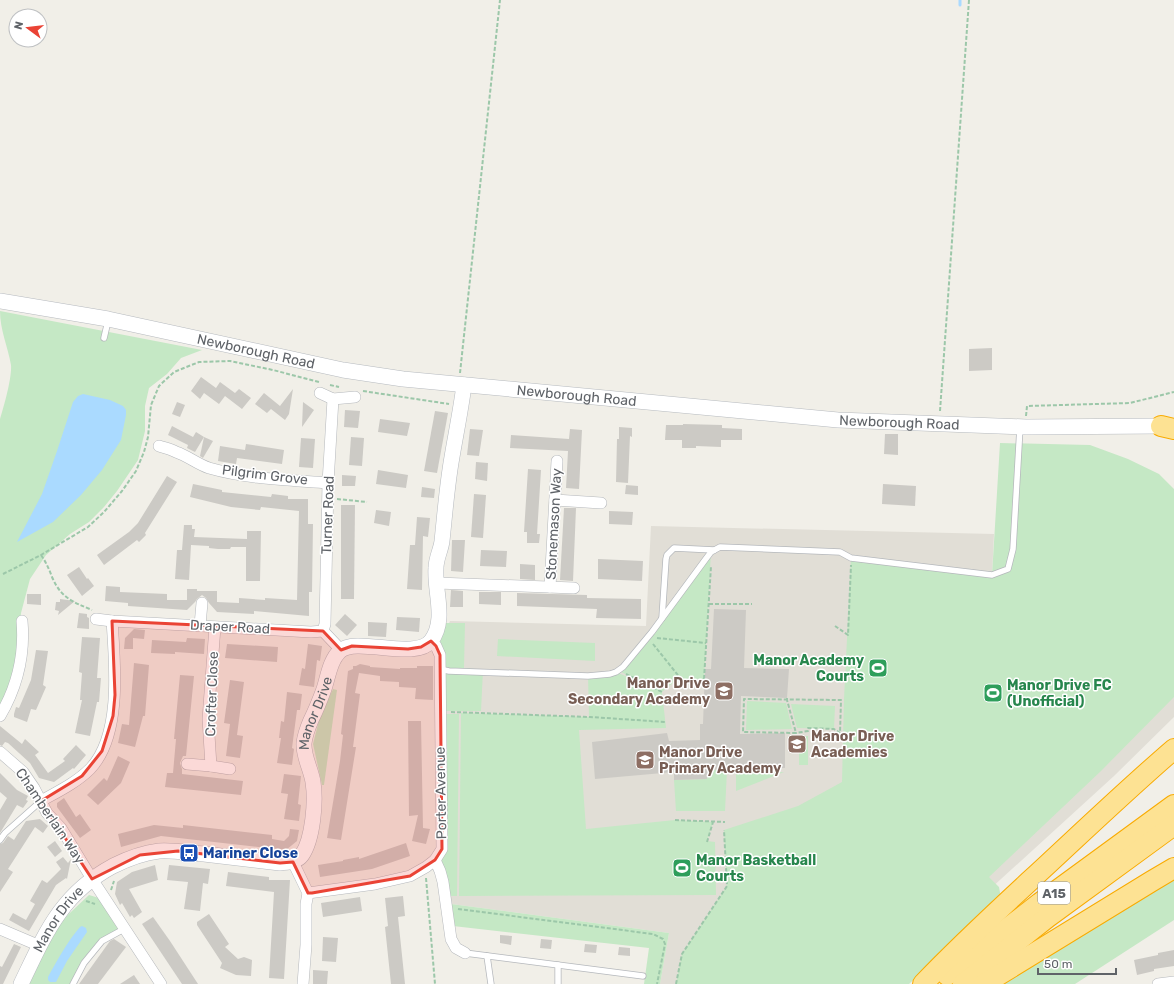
<svg xmlns="http://www.w3.org/2000/svg" width="1174" height="984" viewBox="0 0 1174 984" font-family="Rubik,sans-serif">
	<style>
		.education { fill: #e1ded6 }
		.green { fill: #c5e8c5 }
		.water { fill: #aadaff }
		.lines { fill: none; stroke-linecap: round; stroke-linejoin: round }
		.stream { stroke: #aadaff; stroke-width: 3 }
		.building { fill: #cccac5 }
		.lane-casing { stroke: #b5b8bc; stroke-width: 7 }
		.street-casing { stroke: #b5b8bc; stroke-width: 12 }
		.secondary-casing { stroke: #b6babf; stroke-width: 16 }
		.highway-casing { stroke: #f9ab00; stroke-width: 22 }
		.path { stroke: #9cc7a9; stroke-width: 2; stroke-dasharray: 4 2; stroke-linecap: butt }
		.lane { stroke: #fff; stroke-width: 5.5 }
		.street { stroke: #fff; stroke-width: 11 }
		.secondary { stroke: #fff; stroke-width: 15 }
		.highway { stroke: #fde293; stroke-width: 20 }
		.marked { fill: #ea4335; fill-opacity: 0.2; stroke: #ea4335; stroke-width: 3; stroke-linejoin: round }
		.labels { text-anchor: middle; dominant-baseline: central; stroke-width: 3; stroke-linejoin: round; paint-order: stroke }
		.shield { fill: #fff; stroke: #8f9295; stroke-width: 1 }
		.shield-label { font-size: 13px; font-weight: bold; fill: #5f6368 }
		.street-label { font-size: 14px; fill: #5f6368; stroke: #fff }
		.leisure-label { font-size: 14px; font-weight: bold; fill: #27864d; stroke: #fff; text-anchor: start }
		.education-label { font-size: 14px; font-weight: bold; fill: #785e54; stroke: #fff; text-anchor: start }
		.transit-label { font-size: 14px; font-weight: bold; fill: #164399; stroke: #fff; text-anchor: start }
	</style>
	<rect width="100%" height="100%" fill="#f1efe8"/>
	<!-- education -->
	<polygon class="education" points="651,526 994,534 989,638 1174,640 1174,717 1114,776 886,984 660,984 669,933 451,904 448,831 446,706 440,643 450,621 646,626"/>
	<!-- green -->
	<g class="green">
		<path d="M0,311L202,350L181,358L167,374L149,388L145,406V431L138,460L117,491L104,507L89,522L70,534L46,555L30,579L21,613L16,662L10,683L0,706V419C4,406 12,378 11,365C8,347 0,330 0,311Z"/>
		<polygon points="1000,443 1090,445 1128,459 1159,474 1174,489 1174,697 1101,771 989,877 999,887 1001,898 909,984 676,984 682,954 727,886 724,830 798,806 842,782 844,699 851,558 992,575"/>
		<path d="M711,552L704,679C685,679 677,677 662,692L666,728L579,730L586,829L675,820L713,822L707,841L715,842L716,895L459,896L461,713L589,717L588,676L616,672L654,688L619,671Z"/>
		<polygon points="444,623 465,623 464,668 483,670 481,711 442,711 439,639"/>
		<polygon points="498,639 595,643 595,661 497,656"/>
		<polygon points="333,689 337,690 324,785 322,785 313,744 319,720"/>
		<polygon points="747,701 786,703 792,729 746,730"/>
		<polygon points="791,704 835,706 834,729 797,728"/>
		<polygon points="445,714 459,714 457,896 448,896 440,862"/>
		<rect x="799" y="736" width="9" height="29"/>
		<polygon points="708,770 727,770 725,811 676,811 674,780 707,779"/>
		<polygon points="784,772 736,791 736,774"/>
		<polygon points="1174,879 1174,920 1075,984 1000,984"/>
		<polygon points="89,895 99,898 121,929 101,940 82,963 70,984 23,984 55,927"/>
		<polygon points="451,904 669,933 660,984 644,984 649,948 453,926"/>
	</g>
	<!-- water -->
	<g class="water">
		<polygon points="83,394 110,400 123,406 126,410 126,415 121,440 102,470 81,495 53,522 17,542 42,494 57,451 73,402 78,396"/>
		<path d="M82,926L86,928L87,932L67,961L56,982H50L48,980V977C58,959 67,942 80,927Z"/>
	</g>
	<g class="lines">
		<!-- stream -->
		<polyline class="stream" points="960,5 960,0"/>
	</g>
	<!-- building -->
	<g class="building">
		<polygon points="992,348 992,370 969,371 969,349"/>
		<polygon points="201,377 216,388 220,382 235,393 239,389 251,398 242,409 225,396 219,404 204,393 200,399 191,391"/>
		<polygon points="293,389 289,414 285,420 271,409 267,413 255,404 264,393 280,406"/>
		<polygon points="177,402 185,405 180,417 172,414"/>
		<polygon points="303,402 314,410 302,427"/>
		<polygon points="345,410 360,411 358,428 344,427"/>
		<polygon points="435,411 448,413 437,473 424,471"/>
		<polygon points="380,419 410,423 407,436 378,432"/>
		<polygon points="683,424 722,425 722,428 742,429 742,440 721,440 721,447 696,446 696,448 682,448 682,440 665,440 666,425 683,425"/>
		<polygon points="172,426 193,437 196,432 204,437 195,452 187,448 188,445 168,435"/>
		<polygon points="619,427 632,428 632,437 630,436 628,483 616,482 617,439 619,439"/>
		<polygon points="470,429 483,430 479,456 467,455"/>
		<polygon points="570,429 582,430 579,489 566,488 568,451 510,448 511,435 569,439"/>
		<polygon points="885,434 898,434 898,455 884,454"/>
		<polygon points="204,437 213,441 203,458 200,456"/>
		<polygon points="351,437 364,438 362,466 349,465"/>
		<polygon points="301,438 315,439 313,468 299,467"/>
		<polygon points="246,444 284,450 282,464 237,458 236,464 218,461 220,446 245,450"/>
		<polygon points="476,462 488,463 487,481 475,479"/>
		<polygon points="528,469 541,470 537,534 540,534 539,543 527,543 527,532 524,532"/>
		<polygon points="378,470 408,475 406,488 376,484"/>
		<polygon points="342,475 356,476 355,486 342,486"/>
		<polygon points="167,476 177,482 145,533 146,535 139,542 137,540 104,565 97,555 129,532 138,523"/>
		<polygon points="193,484 222,490 222,492 271,497 272,494 288,496 288,499 308,499 308,524 313,524 312,592 309,592 309,616 254,611 254,614 217,612 209,603 206,598 202,595 197,599 195,602 187,610 128,606 128,603 105,601 106,586 120,587 120,592 167,594 167,600 187,600 187,589 197,589 197,591 217,591 217,602 239,603 239,598 265,600 265,598 297,600 299,511 261,507 260,510 231,507 190,497"/>
		<polygon points="883,484 916,486 915,506 882,504"/>
		<polygon points="626,485 638,486 638,495 625,494"/>
		<polygon points="422,487 435,489 434,498 421,497"/>
		<polygon points="474,494 486,495 483,538 471,537"/>
		<polygon points="341,505 355,505 354,599 341,599"/>
		<polygon points="564,508 576,508 573,581 560,580"/>
		<polygon points="376,510 391,512 389,526 374,523"/>
		<polygon points="609,511 633,512 632,525 609,524"/>
		<polygon points="417,517 430,518 428,537 423,536 422,590 407,589 410,545 415,545"/>
		<polygon points="184,525 192,525 192,529 195,529 194,537 247,539 247,531 261,531 260,581 246,581 246,547 231,547 230,549 218,549 209,548 209,546 191,545 189,580 175,579 177,550 182,550"/>
		<polygon points="452,540 465,540 463,572 451,571"/>
		<polygon points="481,550 507,551 506,567 480,566"/>
		<polygon points="598,559 643,561 642,581 598,579"/>
		<polygon points="520,564 535,565 535,580 520,579"/>
		<polygon points="79,567 87,579 88,578 94,586 82,596 67,575"/>
		<polygon points="451,590 463,591 463,607 450,607"/>
		<polygon points="479,592 501,592 501,605 479,604"/>
		<polygon points="517,593 587,595 587,598 641,599 641,619 596,618 597,609 517,606"/>
		<polygon points="27,594 41,594 41,605 27,604"/>
		<polygon points="60,599 75,601 58,615 59,611 55,610 56,602 60,602"/>
		<polygon points="714,609 746,610 744,668 789,669 787,698 741,696 740,734 785,733 785,768 708,770 707,779 674,780 674,772 595,779 592,742 667,733 669,741 700,740 700,724 703,724 705,669 711,669"/>
		<polygon points="79,613 87,614 87,617 89,618 89,629 77,628"/>
		<polygon points="345,614 357,625 347,636 335,625"/>
		<polygon points="397,617 420,618 419,632 396,630"/>
		<polygon points="368,622 387,623 386,637 368,636"/>
		<polygon points="134,629 145,630 144,639 133,638 133,649 124,649 125,638"/>
		<polygon points="82,637 100,638 97,678 101,678 99,702 97,702 90,736 75,733 82,700 80,700 82,673 79,672"/>
		<polygon points="187,638 205,639 204,654 175,652 175,654 151,653 152,640 186,642"/>
		<polygon points="227,644 278,647 277,662 225,658"/>
		<polygon points="308,644 322,646 320,661 317,660 314,687 299,685 302,668 305,669"/>
		<polygon points="36,650 48,651 43,685 46,687 36,710 31,709 27,722 14,717 14,714 16,707 19,708 31,680"/>
		<polygon points="134,663 149,665 145,716 143,716 135,747 118,743 122,724 129,725"/>
		<polygon points="360,664 370,666 370,667 400,669 400,668 417,668 417,666 433,666 433,700 415,699 416,688 399,687 399,682 380,681 380,676 359,673 355,693 360,694 353,747 356,747 341,840 327,838 340,761 343,735 341,734 348,671 353,669 353,666 356,666"/>
		<polygon points="180,675 194,676 186,756 183,756 180,763 182,769 182,774 243,781 241,795 165,787 167,773 173,773 176,739 174,739"/>
		<polygon points="230,680 244,682 237,735 243,736 240,758 226,756 230,724 224,723"/>
		<polygon points="287,692 302,694 300,710 297,710 292,748 294,749 292,765 277,763 281,738 279,738 281,721 284,722"/>
		<polygon points="408,721 421,721 423,828 430,829 426,844 412,841 418,815 409,816"/>
		<polygon points="0,726 22,744 25,739 39,752 35,755 48,773 65,761 63,759 76,745 86,755 74,769 73,768 54,782 39,778 30,763 8,743 5,742 2,746 0,745"/>
		<polygon points="118,756 130,762 121,783 98,805 87,795 104,778 107,781"/>
		<polygon points="0,773 17,790 28,796 26,800 28,801 23,808 17,805 0,833 0,810 7,798 0,792"/>
		<polygon points="284,774 301,776 298,804 301,805 299,821 284,819 288,794 281,793"/>
		<polygon points="64,798 76,817 80,814 91,830 80,838 57,807 57,803"/>
		<polygon points="40,819 48,826 43,833 35,827 8,869 13,872 0,892 0,844 3,843 8,836 14,840 26,821"/>
		<polygon points="154,825 183,828 183,825 272,835 272,839 284,841 289,836 290,829 299,830 297,841 286,850 161,836 121,847 118,834"/>
		<polygon points="55,841 62,851 55,857 47,847"/>
		<polygon points="406,843 410,856 372,869 320,877 318,865 343,861 343,860 359,857 359,859"/>
		<polygon points="63,857 68,863 71,859 67,879 66,878 56,885 29,931 9,920 13,913 26,920 35,904 30,901 42,880 47,883 61,869 56,862"/>
		<polygon points="155,865 158,880 129,889 142,912 134,918 132,915 130,917 122,903 120,905 115,894 117,882 132,872"/>
		<polygon points="169,865 210,869 208,884 203,883 200,911 184,909 188,882 167,880"/>
		<polygon points="228,872 269,877 269,880 290,880 284,979 269,978 274,892 226,886"/>
		<polygon points="403,896 405,916 398,917 405,984 391,984 385,927 388,926 385,898"/>
		<polygon points="360,897 362,911 323,917 321,903"/>
		<polygon points="209,914 229,944 225,947 238,959 244,957 252,960 251,976 236,975 220,968 222,963 197,925 197,922"/>
		<polygon points="153,917 170,941 198,984 182,984 142,924"/>
		<polygon points="500,935 512,936 511,945 500,943"/>
		<polygon points="323,937 338,938 336,962 322,961"/>
		<polygon points="114,939 126,947 98,984 79,984 110,941"/>
		<polygon points="541,939 552,940 551,949 540,948"/>
		<polygon points="14,944 21,947 3,984 0,984 0,966 2,967"/>
		<polygon points="585,944 597,945 596,953 584,952"/>
		<polygon points="619,947 630,948 630,956 618,955"/>
		<polygon points="1174,950 1174,966 1154,969 1154,971 1137,975 1134,960 1158,955 1158,953"/>
		<polygon points="313,970 328,971 327,984 313,984"/>
		<polygon points="134,975 140,984 120,984"/>
	</g>
	<g class="lines">
		<!-- lane casing -->
		<g class="lane-casing">
			<g id="lane">
				<polyline points="104,338 108,321"/>
				<polyline points="662,618 666,559 667,555 674,548 714,550"/>
				<polyline points="440,667 444,670 449,671 588,676 610,674 616,672 623,667 652,632 705,560 711,552 720,547 840,552 851,558 992,575 1008,569 1013,549 1020,427"/>
				<polyline points="0,840 5,833 41,801"/>
				<polyline points="465,953 643,976"/>
				<polyline points="487,956 491,984"/>
				<polyline points="73,984 84,963 102,941 124,929"/>
				<polyline points="558,984 558,965"/>
			</g>
		</g>
		<!-- street casing -->
		<g class="street-casing">
			<g id="street">
				<polyline points="320,393 333,399 355,397"/>
				<path d="M159,446C165,448 171,449 176,452C188,456 197,464 209,468C247,479 289,480 328,483"/>
				<polyline points="555,500 601,503"/>
				<polyline points="437,583 574,588"/>
				<polyline points="550,587 557,461"/>
				<polyline points="96,619 112,621 311,632 323,631 341,650"/>
				<polyline points="200,625 202,603"/>
				<polyline points="215,627 208,719 211,766 230,769"/>
				<polyline points="323,631 325,624 328,483 333,399"/>
				<path d="M0,716C17,687 25,655 22,621"/>
				<polyline points="0,752 23,772 34,788 47,813 61,828 92,879 161,984"/>
				<polyline points="187,764 211,766"/>
				<path d="M41,801C57,792 76,783 90,769C122,736 115,664 112,621"/>
				<polyline points="435,860 440,871 443,882 451,939 456,948 465,953"/>
				<polyline points="293,862 308,893 306,904 306,945 303,984"/>
				<polyline points="308,893 375,884 410,876 426,867 435,860 442,849 440,655 436,646 431,641"/>
				<polyline points="0,929 40,946"/>
				<polyline points="1158,984 1174,982"/>
			</g>
		</g>
		<!-- secondary casing -->
		<g class="secondary-casing">
			<g id="secondary">
				<path id="s1" d="M0,301L108,319L343,370L403,379L838,420L1026,427L1161,426"/>
				<path id="s2" d="M21,984C45,934 61,894 113,866C127,859 142,853 159,851C174,850 189,853 204,854C230,857 255,860 280,863C288,862 297,862 302,855C313,839 316,801 313,782C311,769 303,756 304,743C305,735 308,727 311,720C316,710 320,700 324,689C328,677 330,660 340,651C356,636 415,661 431,641C447,620 434,591 436,568C436,558 441,550 442,541C445,513 447,485 452,457C456,433 461,409 464,385"/>
			</g>
		</g>
		<!-- highway casing -->
		<g class="highway-casing">
			<g id="highway">
				<polyline points="1161,426 1174,429"/>
				<polyline points="947,975 1040,903 1174,805"/>
				<path d="M923,984C963,942 1006,903 1048,864C1090,825 1131,786 1174,749"/>
				<polyline points="963,984 1048,917 1174,825"/>
				<polyline points="984,984 1152,881 1174,868"/>
			</g>
		</g>
		<!-- path -->
		<g class="path">
			<polyline points="460,373 500,0"/>
			<polyline points="330,385 339,387"/>
			<polyline points="363,391 449,404"/>
			<polyline points="940,411 969,0"/>
			<polyline points="1026,416 1027,406 1130,403 1174,392"/>
			<polyline points="337,499 367,502"/>
			<path d="M41,555C46,562 49,569 52,577C61,598 73,602 92,610"/>
			<polyline points="3,574 41,555 88,527 104,512 122,491 136,471 144,452 148,437 151,405 159,386 174,372 199,362 230,361 273,370 319,382"/>
			<polyline points="709,604 752,604"/>
			<polyline points="835,626 848,635 851,565"/>
			<polyline points="657,638 706,643"/>
			<polyline points="653,644 681,679"/>
			<polyline points="626,674 662,692"/>
			<polyline points="704,679 711,566"/>
			<polyline points="787,698 787,700 796,733 743,732 744,699 841,700 840,733 834,729 808,728 808,731 796,733"/>
			<polyline points="451,712 590,717 666,722"/>
			<polyline points="675,820 725,822"/>
			<polyline points="707,842 713,822"/>
			<polyline points="426,878 435,984"/>
			<polyline points="111,890 114,881"/>
			<polyline points="86,901 95,904"/>
			<polyline points="458,909 653,934 663,939 665,944 657,984"/>
			<polyline points="676,984 682,954 727,886 724,830"/>
		</g>
		<!-- lane -->
		<use href="#lane" class="lane"/>
		<!-- street -->
		<use href="#street" class="street"/>
		<!-- secondary -->
		<use href="#secondary" class="secondary"/>
		<!-- highway -->
		<use href="#highway" class="highway"/>
	</g>
	<!-- marked area -->
	<path class="marked" d="M112,621L323,631L341,650L352,646L408,649L421,647L431,641L436,646L440,655L442,849L435,860L410,876L312,893H308L293,862L280,863L178,851L140,855L92,879L41,801L82,776L102,751L113,716L115,695Z"/>
	<!-- icons -->
	<defs>
		<g id="stadium-square" transform="scale(1)"><rect x="-9" y="-9" width="18" height="18" rx="4" fill="#2e9e5b" stroke="#fff"/><path d="M0-5a6.5 5 0 1 0 0 10a6.5 5 0 1 0 0-10ZM-3.5-1.8h7v3.6h-7Z" fill="#fff"/></g>
		<g id="school-square" transform="scale(1)"><rect x="-9" y="-9" width="18" height="18" rx="4" fill="#8d6e63" stroke="#fff"/><path d="M0-5L7-2L0 1L-7-2ZM-4 1L0 2.5L4 1V4Q0 6-4 4Z" fill="#fff"/></g>
		<g id="bus-square" transform="scale(1)"><rect x="-9" y="-9" width="18" height="18" rx="4" fill="#1a4fb4" stroke="#fff"/><path d="M-5-6H5V4H4V6H2V4H-2V6H-4V4H-5ZM-3.5-4V0h7V-4ZM-3.5 1.2v1.5H-2V1.2ZM2 1.2v1.5H3.5V1.2Z" fill="#fff"/></g>
	</defs>
	<g fill-rule="evenodd">
		<use href="#stadium-square" x="878" y="668"/>
		<use href="#school-square" x="724" y="691"/>
		<use href="#stadium-square" x="993" y="693"/>
		<use href="#school-square" x="797" y="744"/>
		<use href="#school-square" x="645" y="760"/>
		<use href="#bus-square" x="189" y="853"/>
		<use href="#stadium-square" x="682" y="868"/>
	</g>
	<g class="labels">
		<!-- shield labels -->
		<rect class="shield" x="1038" y="882" width="32" height="22" rx="3"/>
		<g class="shield-label">
			<text x="1054" y="893">A15</text>
		</g>
		<!-- street labels -->
		<g class="street-label">
			<text stroke="none"><textPath href="#s1" startOffset="261">Newborough Road</textPath></text>
			<text stroke="none"><textPath href="#s1" startOffset="585">Newborough Road</textPath></text>
			<text stroke="none"><textPath href="#s1" startOffset="909">Newborough Road</textPath></text>
			<text transform="translate(265 475) rotate(7)">Pilgrim Grove</text>
			<text transform="translate(328 515) rotate(-88)">Turner Road</text>
			<text transform="translate(554 524) rotate(-87)">Stonemason Way</text>
			<text transform="translate(230 627) rotate(3)">Draper Road</text>
			<text transform="translate(212 694) rotate(-88)">Crofter Close</text>
			<text stroke="none"><textPath href="#s2" startOffset="494">Manor Drive</textPath></text>
			<text transform="translate(441 793) rotate(-91)">Porter Avenue</text>
			<text transform="translate(50 816) rotate(56)">Chamberlain Way</text>
			<text stroke="none"><textPath href="#s2" startOffset="75">Manor Drive</textPath></text>
		</g>
		<!-- leisure labels -->
		<g class="leisure-label">
			<text x="864" y="660" text-anchor="end">Manor Academy<tspan x="864" dy="16">Courts</tspan></text>
			<text x="1007" y="685">Manor Drive FC<tspan x="1007" dy="16">(Unofficial)</tspan></text>
			<text x="696" y="860">Manor Basketball<tspan x="696" dy="16">Courts</tspan></text>
		</g>
		<!-- education labels -->
		<g class="education-label">
			<text x="710" y="683" text-anchor="end">Manor Drive<tspan x="710" dy="16">Secondary Academy</tspan></text>
			<text x="811" y="736">Manor Drive<tspan x="811" dy="16">Academies</tspan></text>
			<text x="659" y="752">Manor Drive<tspan x="659" dy="16">Primary Academy</tspan></text>
		</g>
		<!-- transit labels -->
		<g class="transit-label">
			<text x="203" y="853">Mariner Close</text>
		</g>
	</g>
	<!-- north arrow -->
	<g transform="translate(28 28) rotate(285)"><circle r="19" fill="#ffffff" stroke="#bfc1c3"/>
	<path d="M0-3L7 15L0 10L-7 15Z" fill="#ea4335"/>
	<text y="-6" font-size="11" font-weight="bold" text-anchor="middle" fill="#5f6368">N</text>
	</g>
	<!-- scale -->
	<path d="M1038 968v6h78v-6" fill="none" stroke="#5f6368" stroke-width="2"/>
	<text x="1044" y="968" font-size="12" fill="#5f6368" stroke="#ffffff" stroke-width="3" paint-order="stroke">50 m</text>
</svg>
